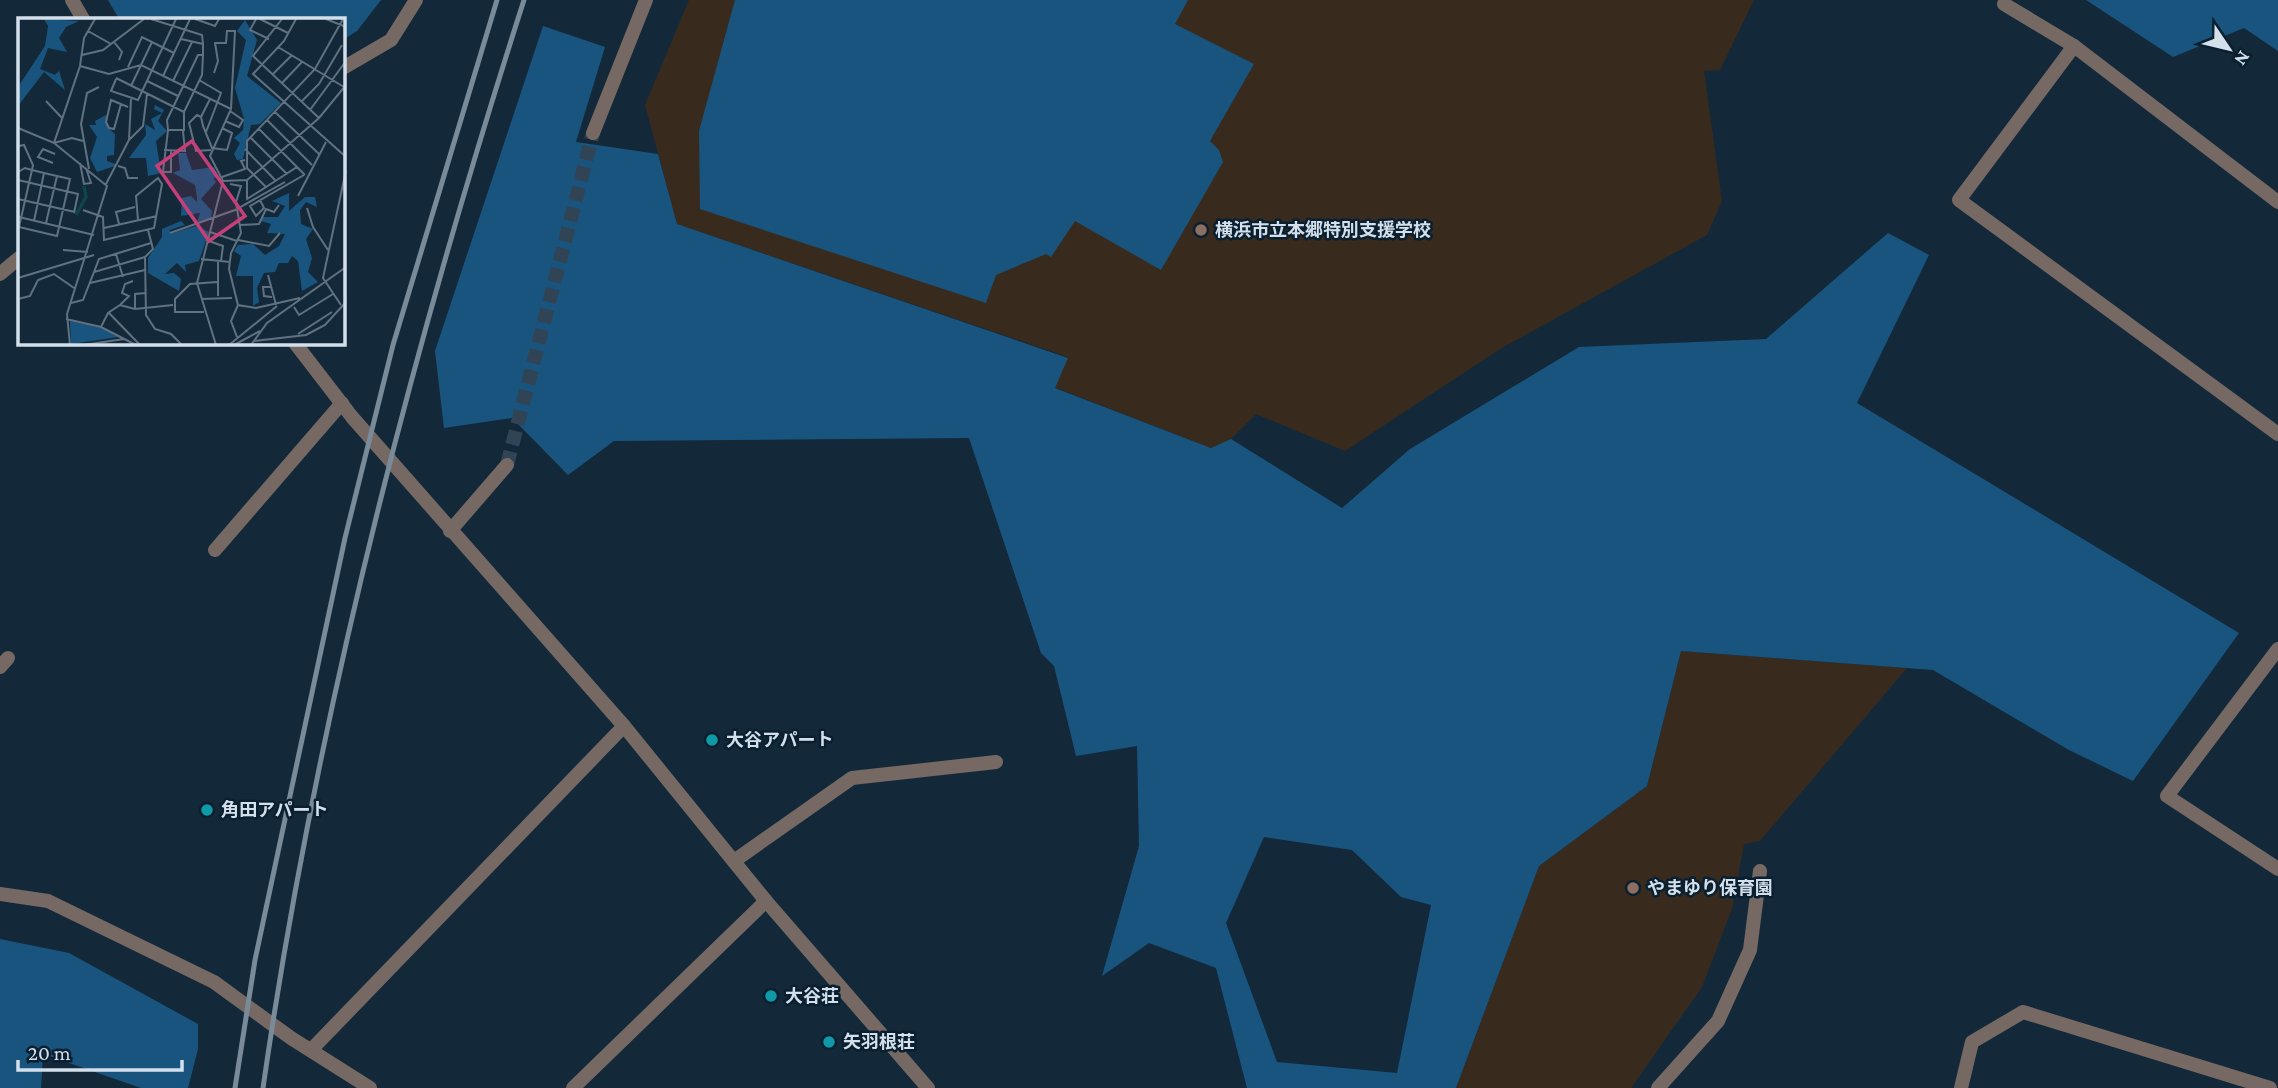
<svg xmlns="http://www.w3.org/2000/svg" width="2278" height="1088" viewBox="0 0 2278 1088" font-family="'Crimson Pro','Noto Sans JP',serif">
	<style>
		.education { fill: #382b1e }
		.green { fill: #19547e; fill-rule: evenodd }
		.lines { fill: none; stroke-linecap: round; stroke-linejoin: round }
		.street-tunnel { stroke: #304455; stroke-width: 14; stroke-dasharray: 14 7; stroke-linecap: butt }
		.street { stroke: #766963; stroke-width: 14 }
		.rail { stroke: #798a99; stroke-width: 5 }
		.education-dot { fill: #8d6e63; stroke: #0a1f2f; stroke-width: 2.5 }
		.culture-dot { fill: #0f9aa8; stroke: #0a1f2f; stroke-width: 2.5 }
		.labels { text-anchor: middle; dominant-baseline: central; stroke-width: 5; stroke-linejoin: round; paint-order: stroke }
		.poi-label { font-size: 18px; font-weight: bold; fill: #d3e0ec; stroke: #0a1f2f; text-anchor: start }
		.inset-river { fill: none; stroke: #0d4548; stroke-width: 3.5 }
		.inset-road { fill: none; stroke: #607281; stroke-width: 2 }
		.view { fill: #c54078; fill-opacity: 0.15; stroke: #c54078; stroke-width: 3.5 }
		.inset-edge { fill: none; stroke: #d3e0ec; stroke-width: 3.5 }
	</style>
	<rect width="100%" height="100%" fill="#13293a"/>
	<!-- education -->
	<g class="education">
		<polygon points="689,0 1754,0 1720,70 1704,71 1722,201 1707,235 1500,349 1345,451 1256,414 1231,439 1211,448 1054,387 1068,357 677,224 645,105"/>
		<polygon points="1681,651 1907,668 1760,841 1744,844 1732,909 1702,987 1631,1088 1456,1088 1539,866 1647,786"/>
	</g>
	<!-- green -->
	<g class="green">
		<polygon points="108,0 381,0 357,31 343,40 343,19 119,19"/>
		<polygon points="735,0 1188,0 1175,24 1254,64 1210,141 1219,150 1223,162 1161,270 1075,221 1051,257 1046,254 996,275 986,303 700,209 699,131"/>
		<polygon points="2086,0 2278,0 2278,51 2244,28 2173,57"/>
		<path d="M543,26L605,47L576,142L658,154L677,224L1068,358L1055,388L1211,448L1231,439L1342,508L1410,449L1579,347L1766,339L1888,233L1929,255L1857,403L2239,633L2133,781L2069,750L1933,670L1681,651L1647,786L1539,866L1456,1088H1247L1216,968L1149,943L1102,976L1139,846L1137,746L1076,756L1054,666L1041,653L969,438L614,441L568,475L512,418L444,428L435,351ZM1264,837L1352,850L1401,897L1431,905L1397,1073L1277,1062L1226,923Z"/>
		<polygon points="0,939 69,953 198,1024 198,1049 188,1088 141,1088 43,1054 41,1088 0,1088"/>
	</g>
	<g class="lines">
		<!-- street-tunnel -->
		<polyline class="street-tunnel" points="507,465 593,133"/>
		<!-- street -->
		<g class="street">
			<polyline points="72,0 83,19"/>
			<polyline points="2004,4 2074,46"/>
			<polyline points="343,68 391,40 416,0"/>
			<polyline points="593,133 646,0"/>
			<polyline points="2278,202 2074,46 1959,200 2278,434"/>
			<polyline points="0,274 19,258"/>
			<polyline points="295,343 352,417 624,726 766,901 928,1088"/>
			<polyline points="450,531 507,465"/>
			<polyline points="215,550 342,403"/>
			<polyline points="2278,649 2167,796 2278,869"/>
			<polyline points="0,667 8,658"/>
			<polyline points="734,861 852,778 996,762"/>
			<polyline points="0,894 48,901 214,982 291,1038 370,1088"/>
			<polyline points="312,1049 624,726"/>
			<polyline points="573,1088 766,901"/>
			<polyline points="1658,1088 1718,1021 1750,950 1760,871"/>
			<polyline points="1961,1088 1972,1042 2023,1012 2270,1088"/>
		</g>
		<!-- rail -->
		<g class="rail">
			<polyline points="235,1088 255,960 345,538 393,345 497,0"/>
			<path d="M263,1088C316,719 410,355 524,0"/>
		</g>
	</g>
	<!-- markers -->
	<g class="education-dot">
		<circle cx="1201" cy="230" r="7"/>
		<circle cx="1633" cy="888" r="7"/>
	</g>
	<g class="culture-dot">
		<circle cx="712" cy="740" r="7"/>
		<circle cx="207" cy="810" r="7"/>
		<circle cx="771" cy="996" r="7"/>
		<circle cx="829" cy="1042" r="7"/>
	</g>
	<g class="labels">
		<!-- poi labels -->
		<g class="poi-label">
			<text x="1215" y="230">横浜市立本郷特別支援学校</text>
			<text x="726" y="740">大谷アパート</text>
			<text x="221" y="810">角田アパート</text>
			<text x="1647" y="888">やまゆり保育園</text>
			<text x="785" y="996">大谷荘</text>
			<text x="843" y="1042">矢羽根荘</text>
		</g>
	</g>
	<!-- overview -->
	<g transform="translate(18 18)">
		<rect width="327" height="327" fill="#13293a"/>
		<path d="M26,1L61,3L48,9L41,20L49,34L30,30L22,51L37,57L41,53L47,72L26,54L0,88L2,66L27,28L30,8ZM227,2L239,22L229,58L263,85L242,106L233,107L225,141L219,142L216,136L222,125L216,120L225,112L226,101L217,70L228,22L219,13ZM137,87L146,92L140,103L149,113L138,123L143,155L130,158L128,140H111L128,117L127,106L137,112L133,101L144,95L136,91ZM88,97L90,110L97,116L96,137L89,138V143L100,147L79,154L72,140L79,119L71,107H78L77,103ZM160,135H168L174,152L196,149L201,159L195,160L198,164L183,181L194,193L193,200L179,204L182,195L163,198L164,180L173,178L179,184V179L177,167L155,155L162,152ZM271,175V193L287,179H297L299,189L288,184L282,192L283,206L295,211L288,221L294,240L290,254L300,264L284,273L280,243L274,238L270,245H261L257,254L246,255L239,270L241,284L235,288V258H218L223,238L216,233L220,227L235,226L247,237L261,228L267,216L249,215L253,206L243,203L245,199H260L267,188L254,183ZM163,203L167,207L152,212V216L178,208L191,214L181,243L167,247L168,254L159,245L147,256L156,255L163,261L161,273L130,255V240L144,219V211ZM52,303L83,310L101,319L53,326Z" fill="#19547e"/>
		<path class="inset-river" d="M58,197L68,179L66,168"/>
		<path class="inset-road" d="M133,1L184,17L185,26V37L184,57L166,94V112H150L149,102L180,37H185M177,1L197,8L201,1M238,1L232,12L251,21M242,1L270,15M264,1L235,38L301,100M278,1L266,23L235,56L328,139M308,1L328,9M70,13L93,26M163,21L185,26M96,24L104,34L101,42M260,29L326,69M64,37L85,32L126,1M62,48L91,56L123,47L213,91M110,49L124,19L156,35M196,55L200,43L197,25H208L209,13H217L213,91L192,138L205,163L229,162L245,149L301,100L328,67M255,56L274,37M145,58L172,1M98,60L166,94M98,61L93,73L120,82L158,1M181,62L203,75L188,114M129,63L160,78M155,63L174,24M264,65L284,44M113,68L134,24M192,81L183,99L185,108L194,130L209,132L214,115L204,110M28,83L44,100M284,83L301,66L324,27M103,86L96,111L91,110L88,104L93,82L110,89M292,92L328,43M257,94L301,136M183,99L179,97L171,105L178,133L193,132M249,102L294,147M207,103L221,109L225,102L212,93M0,110L36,125L54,120L65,123M241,111L279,149M150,112L145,154H153V133M232,119L269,156M111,122L125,108L129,76M227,131L257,162M146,132L167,133L165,113M35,145L20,139L25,131L37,136M62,145L66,166L73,165L68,150M100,148L107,150L110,160H120M71,151L63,106L69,75L81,69M0,154L7,150L14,152L26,155L52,161L39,218L1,209L14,152L15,147L6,127L1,128M204,159L227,151L223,143L227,142M0,162L60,176L56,195M229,162V181L248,169L229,150V123L297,51L325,1M88,166L111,122L113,81M212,166L223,168L218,184L223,215L213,235L211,251L220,287L238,290L282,280M248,169L279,149L287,157M280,178L308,124M0,181L57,194M242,182L246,190L238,198L232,188L286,157M289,190L295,209L310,232M65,192L85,199L86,222L136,210L144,166L140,160L118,178L120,202M1,199L76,217M16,203L26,155M28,205L39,158M101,206L98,194L117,189M222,207L241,206L248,191L256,194L261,187M86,210L139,198M130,212L135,231L127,239L128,297L137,311L153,316L164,327M192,214L219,223M152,215L217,192L267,164M188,222L205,228L203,243M220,222L251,228L262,215M45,232L70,234M98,236L105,259M183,241L212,244M200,242V278M76,254L81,241L133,225M250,257L258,287M0,260L76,237M72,265L127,252M253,269H245L246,278L254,279M0,281L12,278L20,262L36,256L56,270M183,281L214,280M53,285L65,282L76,254L127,239M102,287L111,278L104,275L107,266L115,263M323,287L305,260L328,152M276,289L281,297L315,276M117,291V276L128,275M186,294H157V281L172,266L199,264M91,295L122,327M48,301L83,309L118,327M83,309L90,295L102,287L117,291L155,287M280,316L314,294M219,319L213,303L220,287M236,323L288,317L307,307L328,284M52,327L49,296L89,168L36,125L62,48L66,20L77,1M65,327L106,321M198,327L179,265L205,163M211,327L259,288M216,327L242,313M233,327L249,305L328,249"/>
		<path class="view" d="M174,123L227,198L191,223L139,148Z"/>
		<rect width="327" height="327" class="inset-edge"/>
	</g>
	<!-- north arrow -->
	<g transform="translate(2229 49) rotate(125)" stroke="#0a1f2f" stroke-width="5" paint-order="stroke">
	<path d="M0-5L12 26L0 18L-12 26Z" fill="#d3e0ec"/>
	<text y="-10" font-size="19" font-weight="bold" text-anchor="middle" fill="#d3e0ec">N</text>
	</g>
	<!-- scale -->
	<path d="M18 1060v10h164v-10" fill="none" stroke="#d3e0ec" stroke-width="3.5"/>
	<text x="28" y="1060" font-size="21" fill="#d3e0ec" stroke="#0a1f2f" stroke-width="5" paint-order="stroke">20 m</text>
</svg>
